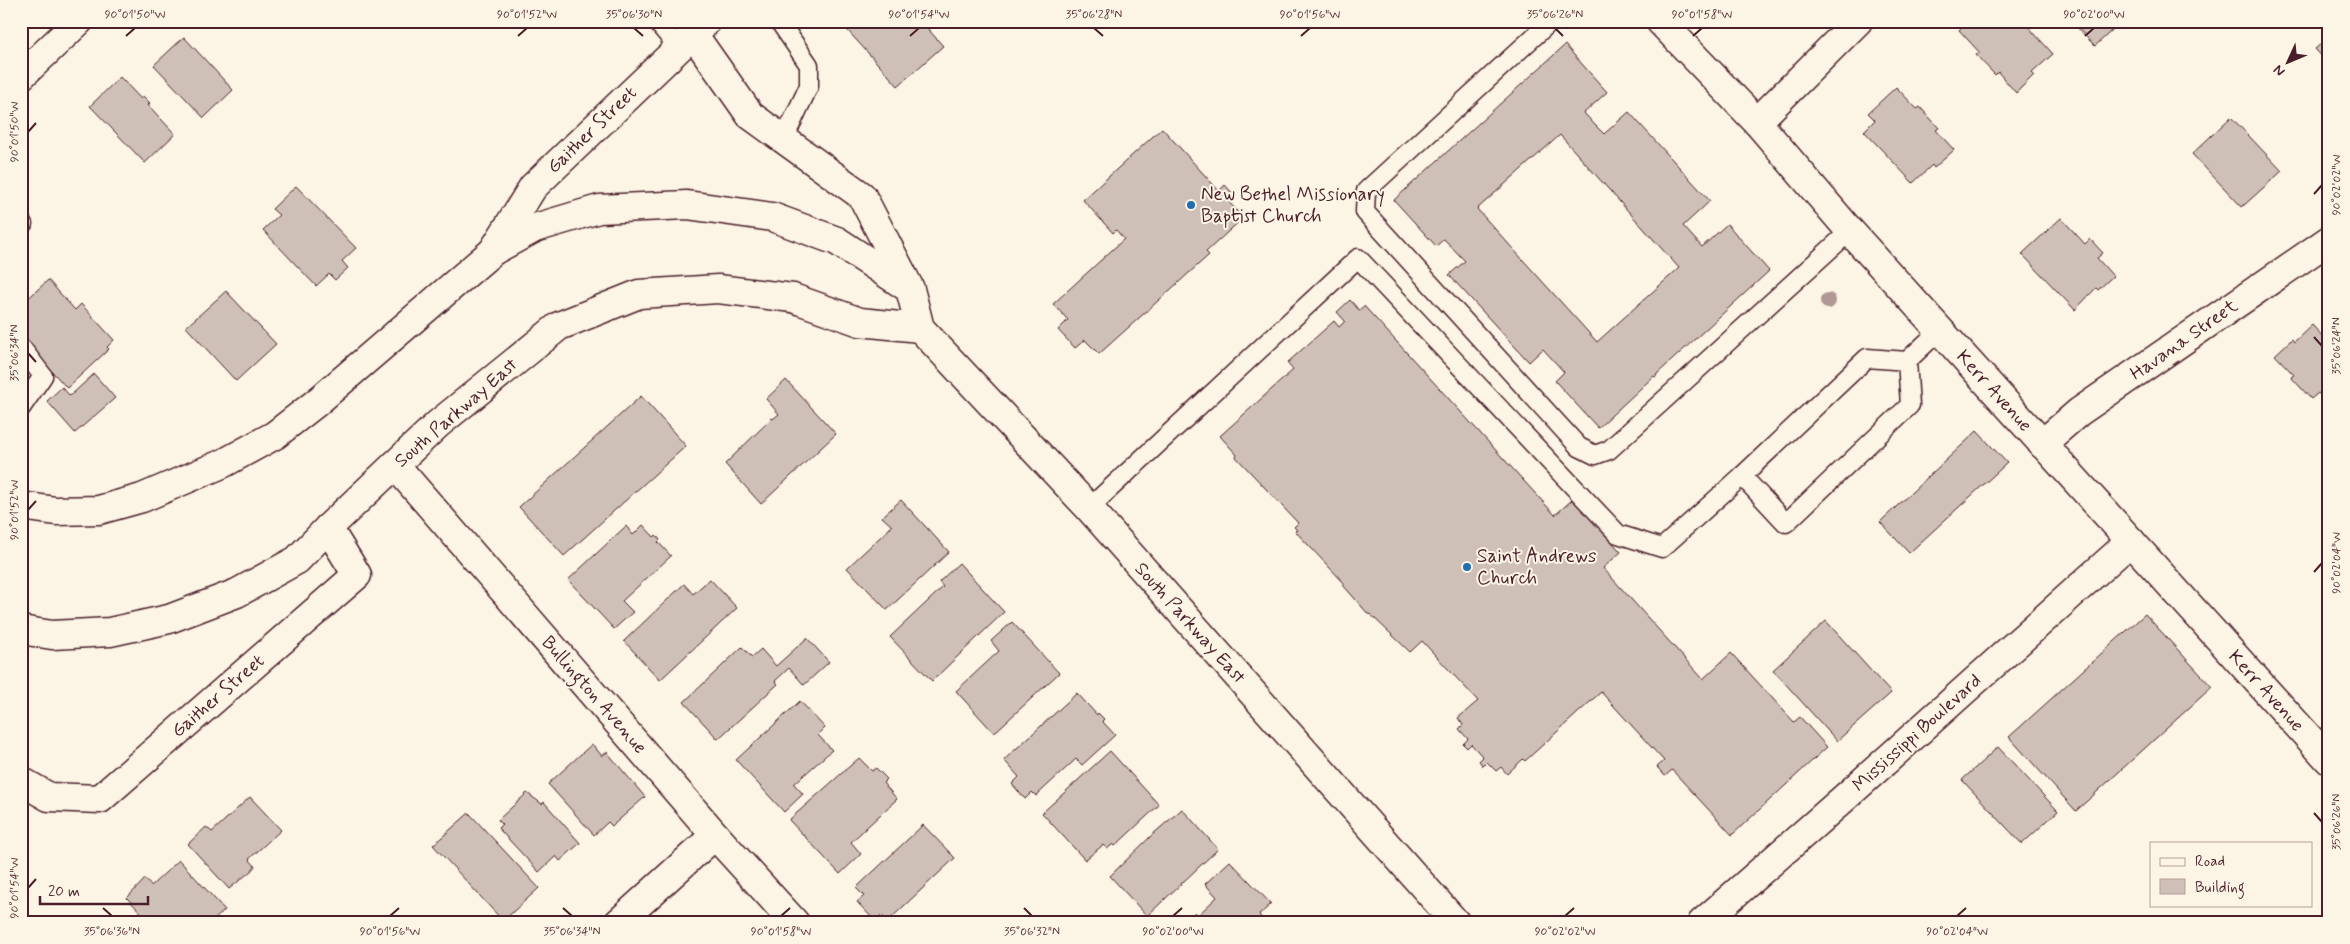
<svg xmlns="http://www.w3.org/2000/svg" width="2350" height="944" viewBox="0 0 2350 944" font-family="Mynerve,sans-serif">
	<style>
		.building { fill: #cfc0b7; stroke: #4a1f2b; fill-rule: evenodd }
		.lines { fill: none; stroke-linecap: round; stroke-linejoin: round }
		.lane-casing { stroke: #4a1f2b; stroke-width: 21 }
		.street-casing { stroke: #4a1f2b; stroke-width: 31 }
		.secondary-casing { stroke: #4a1f2b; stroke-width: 31 }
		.lane { stroke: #fcf5e5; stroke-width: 18 }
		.street { stroke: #fcf5e5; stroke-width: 28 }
		.secondary { stroke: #fcf5e5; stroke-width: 28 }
		.tree { fill: #af9895 }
		.ticks { fill: none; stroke: #4a1f2b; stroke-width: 2 }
		.poi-dot { fill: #1f6fb2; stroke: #fcf5e5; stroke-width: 2 }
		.labels { text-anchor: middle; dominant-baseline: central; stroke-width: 4; stroke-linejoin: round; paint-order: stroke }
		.street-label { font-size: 19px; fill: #4a1f2b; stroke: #fcf5e5 }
		.poi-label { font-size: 19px; fill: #4a1f2b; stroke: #fcf5e5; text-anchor: start }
		.neatline { fill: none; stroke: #4a1f2b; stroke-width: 2 }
		.ticks-label { font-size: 12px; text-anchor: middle; fill: #4a1f2b }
	</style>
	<rect width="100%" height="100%" fill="#fcf5e5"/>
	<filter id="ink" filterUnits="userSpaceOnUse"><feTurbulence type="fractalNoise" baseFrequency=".02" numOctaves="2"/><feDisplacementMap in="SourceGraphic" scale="10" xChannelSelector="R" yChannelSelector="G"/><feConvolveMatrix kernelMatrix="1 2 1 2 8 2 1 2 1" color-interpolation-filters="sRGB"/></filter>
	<g filter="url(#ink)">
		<!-- building -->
		<g class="building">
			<polygon points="839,21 921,21 943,46 898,86"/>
			<polygon points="1968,21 2023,21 2053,54 2032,73 2034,75 2016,93 1998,72 1995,75 1976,55 1980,53 1959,30"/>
			<polygon points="2071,21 2122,21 2095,46"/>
			<polygon points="184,37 233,90 204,118 154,65"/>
			<polygon points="2329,37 2329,64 2315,49"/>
			<path d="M1565,45L1607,92L1584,113L1594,124L1604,134L1629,112L1710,201L1683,226L1702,247L1727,224L1769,271L1657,374L1656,377L1654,376L1598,428L1555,381L1564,372L1543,349L1529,362L1449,275L1465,261L1444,239L1436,246L1394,200ZM1560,135L1679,268L1597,342L1477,209Z"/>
			<polygon points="120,77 141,99 143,96 150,103 148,105 175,134 145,163 90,106"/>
			<polygon points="1896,87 1917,109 1920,107 1939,128 1936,130 1954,150 1934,168 1932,165 1913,183 1864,131 1875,120 1868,113"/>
			<polygon points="2231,117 2282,171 2242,207 2192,154"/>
			<polygon points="1162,128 1219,191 1225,185 1236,197 1229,202 1243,218 1206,252 1209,255 1099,354 1085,340 1075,348 1058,330 1068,320 1053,304 1124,239 1116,230 1113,233 1083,200"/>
			<polygon points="296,186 356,248 342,261 348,268 335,280 329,274 316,286 263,230 279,215 272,209"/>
			<polygon points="2061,218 2085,244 2090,239 2103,253 2097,258 2113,276 2098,290 2096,288 2075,310 2022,254"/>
			<polygon points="48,280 75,310 81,304 114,340 107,347 109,349 67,388 21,337 21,305"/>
			<polygon points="226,291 276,344 236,381 186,327"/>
			<polygon points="1350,300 1359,310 1364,306 1555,515 1573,499 1621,552 1603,568 1703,679 1731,653 1794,722 1800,717 1827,747 1732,835 1672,770 1665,776 1657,767 1664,761 1601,692 1525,761 1523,759 1507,774 1501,767 1496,771 1487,762 1483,766 1479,761 1483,757 1471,744 1467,748 1463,744 1468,739 1459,729 1463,725 1458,718 1478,701 1422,641 1410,652 1370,614 1369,615 1343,585 1345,584 1295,531 1297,530 1294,527 1298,523 1236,457 1237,455 1220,436 1293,370 1287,363 1334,321 1339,327 1345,321 1337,312"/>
			<polygon points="2312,325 2329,343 2329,403 2318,393 2311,399 2291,377 2294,375 2275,355 2292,339 2294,342"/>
			<polygon points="94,374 115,398 75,433 47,401 62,387 70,396"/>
			<polygon points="786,380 836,434 761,504 725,464 772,418 773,419 779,414 766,399"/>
			<polygon points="641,396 686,446 564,556 519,507"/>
			<polygon points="1977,431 2007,463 1909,553 1880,522"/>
			<polygon points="901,500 949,552 887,610 847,568 892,526 882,517"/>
			<polygon points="643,525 654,537 656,535 660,540 658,542 671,556 622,601 633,612 614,629 568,580 626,526 633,535"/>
			<polygon points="959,563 1004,612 932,681 890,637 943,587 939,582"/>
			<polygon points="710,579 737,608 660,680 624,641 684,584 693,594"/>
			<polygon points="2145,614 2212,687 2076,811 2009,737"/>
			<polygon points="1826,621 1891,693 1837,741 1773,670"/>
			<polygon points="1012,622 1059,673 994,733 956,691 999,651 991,641"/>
			<polygon points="807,638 829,662 804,685 789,668 775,681 778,684 718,739 684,702 742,647 752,657 761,649 776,666"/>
			<polygon points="1077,693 1097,715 1098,713 1104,719 1102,721 1115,735 1082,765 1076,759 1036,796 1032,792 1025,799 1012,784 1019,777 1004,760"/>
			<polygon points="800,701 825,728 818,735 832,750 794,784 803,794 784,812 736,760"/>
			<polygon points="592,744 602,756 607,752 645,797 612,826 608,822 594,835 548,784"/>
			<polygon points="1998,747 2058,811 2022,844 1962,780"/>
			<polygon points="1110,751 1159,805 1115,846 1113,844 1107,849 1103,845 1085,860 1042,813"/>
			<polygon points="859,758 872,771 876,768 887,779 883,783 897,799 851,842 861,854 840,874 789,820"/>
			<polygon points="527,793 542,804 544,802 580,843 560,861 556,856 539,872 498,828 502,824 498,820"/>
			<polygon points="250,797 281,830 249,859 255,866 251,871 229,889 188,844 206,827 212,832"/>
			<polygon points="1182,809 1218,849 1147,916 1110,876 1153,834"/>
			<polygon points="469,813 539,888 503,921 433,845"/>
			<polygon points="923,825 955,858 888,921 881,915 875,921 857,902 864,896 856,888"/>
			<polygon points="179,860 225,910 214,920 217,923 151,923 127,898 145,879 151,886"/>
			<polygon points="1230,861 1271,904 1259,915 1266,923 1184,923 1195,912 1198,915 1217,897 1205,884"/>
		</g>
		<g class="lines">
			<!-- lane casing -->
			<g class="lane-casing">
				<g id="lane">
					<polyline points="656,21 678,47"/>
					<polyline points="779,21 809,65 809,86 784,139"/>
					<polyline points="1551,21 1366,191 1365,212 1579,447 1595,455 1609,450 1850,231"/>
					<polyline points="21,222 23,224 21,226"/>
					<polyline points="21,347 43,376 21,408"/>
					<polyline points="1907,361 1910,405 1786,523 1742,476 1867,358 1907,361 1940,330"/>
					<polyline points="1089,508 1358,258 1618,534 1662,548 1742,476"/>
				</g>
			</g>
			<!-- street casing -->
			<g class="street-casing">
				<g id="street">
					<polyline points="1757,122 1858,21"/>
					<polyline points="493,251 533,187 707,21"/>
					<polyline points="2042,444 2079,412 2329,240"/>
					<polyline points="395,465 715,835 795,923"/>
					<polyline points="21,781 49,797 100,799 357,575 328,528"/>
					<polyline points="618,923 715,835"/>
				</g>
			</g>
			<!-- secondary casing -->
			<g class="secondary-casing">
				<g id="secondary">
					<polyline points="1660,21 1757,122 1850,231 2329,760"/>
					<polyline points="693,34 750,115 862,196 909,287"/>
					<polyline points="21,76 79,21"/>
					<polyline points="21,506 56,511 99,510 142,498 224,463 275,435 316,403 493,251 535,228 599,209 687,205 772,217 837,241 910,289 920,328 1089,508 1456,923"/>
					<polyline points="21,630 52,635 110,632 169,619 237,593 297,560 328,528 438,424 559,326 639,294 718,289 793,298 860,322 920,328"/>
					<polyline points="1702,923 1850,793 2131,541"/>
				</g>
			</g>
			<!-- lane -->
			<use href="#lane" class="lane"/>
			<!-- street -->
			<use href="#street" class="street"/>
			<!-- secondary -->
			<use href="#secondary" class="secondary"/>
		</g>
		<!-- trees -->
		<circle class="tree" cx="1828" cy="301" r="8"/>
	</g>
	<!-- ticks -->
	<path class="ticks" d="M634,28L643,36M1094,28L1103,36M1555,28L1563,36M126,36L135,28M518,36L527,28M910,36L919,28M1301,36L1310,28M1693,36L1702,28M2085,36L2094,28M28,132L36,123M2314,194L2322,185M2314,337L2322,346M28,353L36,362M28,510L36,501M2314,572L2322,563M2314,813L2322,822M28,888L36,879M103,908L112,916M563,908L572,916M1024,908L1032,916M390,916L399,908M781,916L790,908M1173,916L1182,908M1565,916L1574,908M1957,916L1966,908"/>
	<!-- markers -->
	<g class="poi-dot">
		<circle cx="1191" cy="205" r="5"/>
		<circle cx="1467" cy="567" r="5"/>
	</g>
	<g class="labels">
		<!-- street labels -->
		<g class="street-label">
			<text transform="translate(592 130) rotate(-44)">Gaither Street</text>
			<text transform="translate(2184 340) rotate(-35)">Havana Street</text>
			<text transform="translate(1994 391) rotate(48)">Kerr Avenue</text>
			<text transform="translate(456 413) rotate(-41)">South Parkway East</text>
			<text transform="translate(1190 623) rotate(48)">South Parkway East</text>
			<text transform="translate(2266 691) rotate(48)">Kerr Avenue</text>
			<text transform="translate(594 695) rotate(49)">Bullington Avenue</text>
			<text transform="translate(218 696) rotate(-41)">Gaither Street</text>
			<text transform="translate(1917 733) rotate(-42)">Mississippi Boulevard</text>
		</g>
		<!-- poi labels -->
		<g class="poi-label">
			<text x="1201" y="194">New Bethel Missionary<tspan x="1201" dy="22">Baptist Church</tspan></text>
			<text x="1477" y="556">Saint Andrews<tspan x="1477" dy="22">Church</tspan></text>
		</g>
	</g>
	<!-- margin -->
	<rect width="2350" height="944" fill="none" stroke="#fcf5e5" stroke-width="55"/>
	<!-- legend -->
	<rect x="2150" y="842" width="162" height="65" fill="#fcf5e5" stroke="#b59f9b"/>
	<rect x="2160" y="858" width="25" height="8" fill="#fcf5e5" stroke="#b59f9b"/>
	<text x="2195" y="866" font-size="15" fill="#4a1f2b">Road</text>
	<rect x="2160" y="879" width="25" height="15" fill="#cfc0b7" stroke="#b59f9b"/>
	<text x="2195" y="892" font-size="15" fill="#4a1f2b">Building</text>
	<!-- north arrow -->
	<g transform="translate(2288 62) rotate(226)" stroke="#fcf5e5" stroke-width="4" paint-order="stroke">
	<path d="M0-4L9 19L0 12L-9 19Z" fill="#4a1f2b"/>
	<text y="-8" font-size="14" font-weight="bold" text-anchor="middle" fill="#4a1f2b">N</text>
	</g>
	<!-- scale -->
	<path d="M40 896v8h108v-8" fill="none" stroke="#4a1f2b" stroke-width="2.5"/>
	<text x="48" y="896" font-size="15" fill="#4a1f2b" stroke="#fcf5e5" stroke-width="4" paint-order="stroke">20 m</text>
	<rect x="28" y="28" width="2294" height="888" class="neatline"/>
	<g class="ticks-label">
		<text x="135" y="18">90°01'50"W</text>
		<text x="527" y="18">90°01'52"W</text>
		<text x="634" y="18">35°06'30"N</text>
		<text x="919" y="18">90°01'54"W</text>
		<text x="1094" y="18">35°06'28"N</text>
		<text x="1310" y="18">90°01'56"W</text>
		<text x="1555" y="18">35°06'26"N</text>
		<text x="1702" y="18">90°01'58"W</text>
		<text x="2094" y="18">90°02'00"W</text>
		<text transform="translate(14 132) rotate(-90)" y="4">90°01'50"W</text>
		<text transform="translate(2336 185) rotate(-90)" y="4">90°02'02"W</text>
		<text transform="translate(2336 346) rotate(-90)" y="4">35°06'24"N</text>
		<text transform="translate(14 353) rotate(-90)" y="4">35°06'34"N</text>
		<text transform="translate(14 510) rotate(-90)" y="4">90°01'52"W</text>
		<text transform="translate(2336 563) rotate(-90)" y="4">90°02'04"W</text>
		<text transform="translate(2336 822) rotate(-90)" y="4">35°06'26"N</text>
		<text transform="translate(14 888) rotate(-90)" y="4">90°01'54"W</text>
		<text x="112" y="935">35°06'36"N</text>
		<text x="390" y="935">90°01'56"W</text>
		<text x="572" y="935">35°06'34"N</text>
		<text x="781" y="935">90°01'58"W</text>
		<text x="1032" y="935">35°06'32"N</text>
		<text x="1173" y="935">90°02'00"W</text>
		<text x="1565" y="935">90°02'02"W</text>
		<text x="1957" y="935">90°02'04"W</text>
	</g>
</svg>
